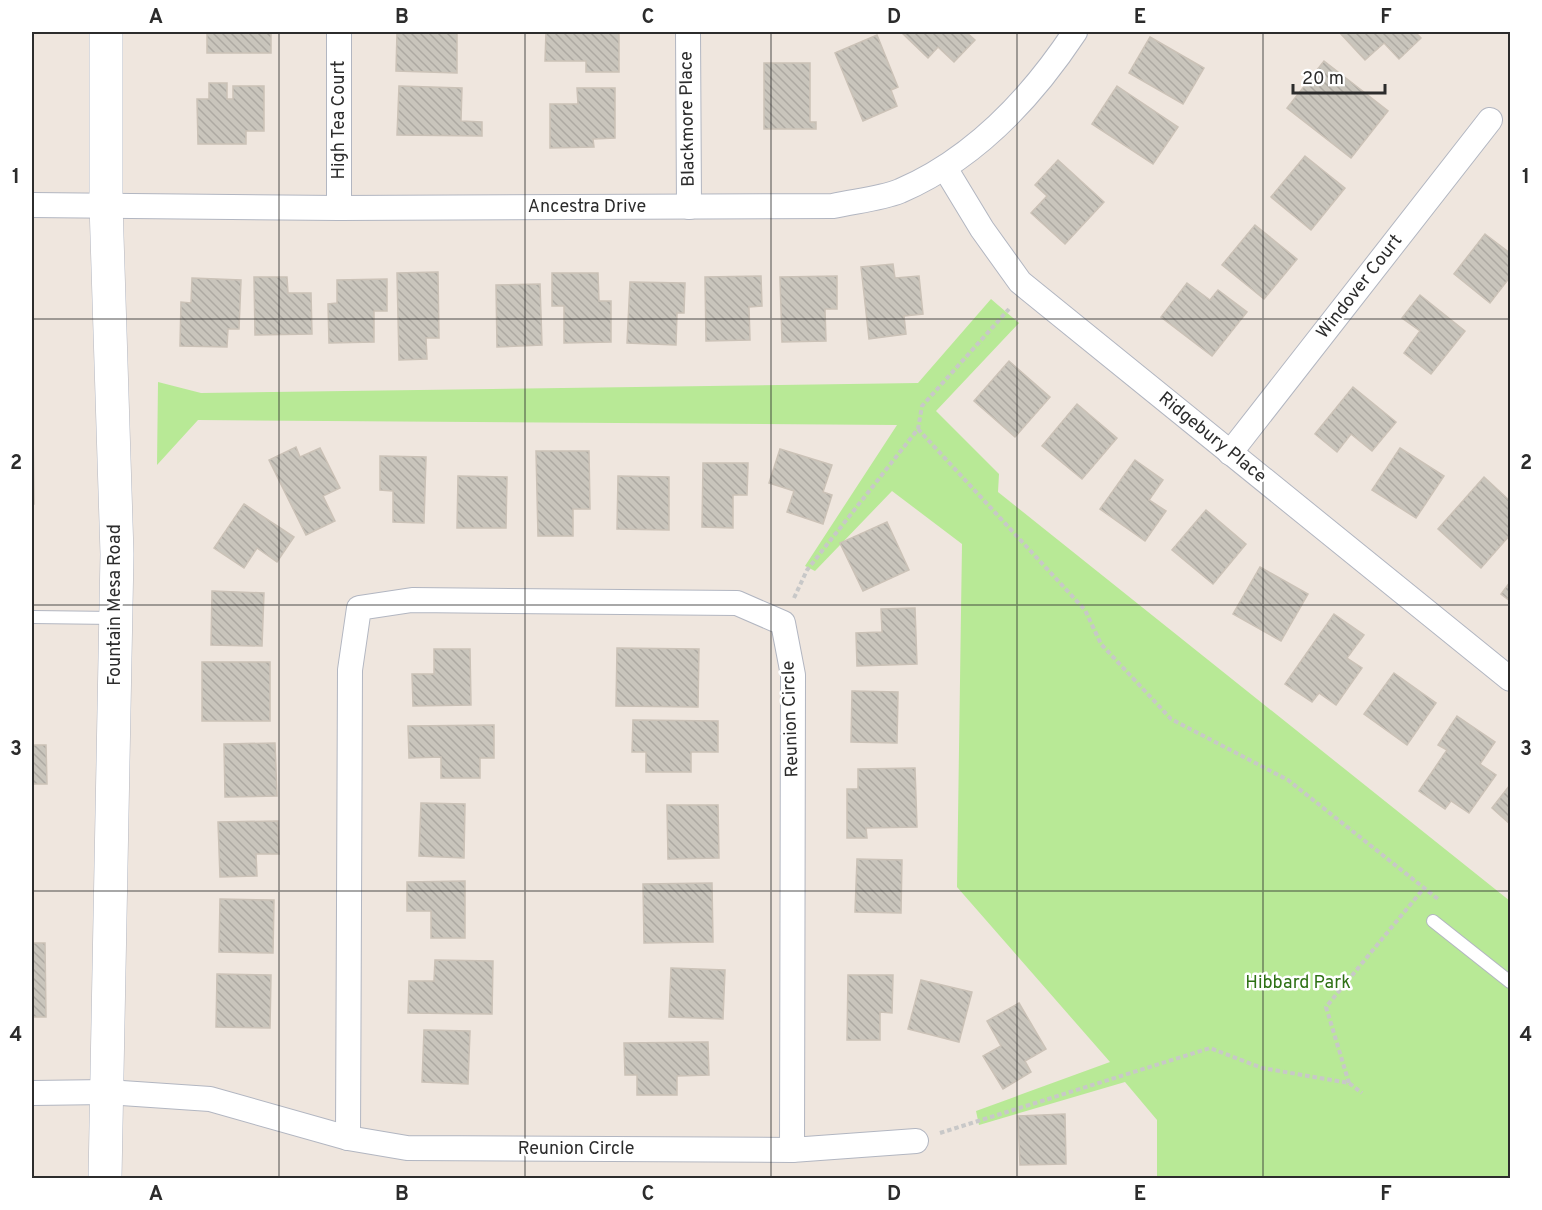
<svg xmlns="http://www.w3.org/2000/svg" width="1542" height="1210" viewBox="0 0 1542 1210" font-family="Overpass,sans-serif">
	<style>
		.park { fill: #b8e996 }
		.building { fill: url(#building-back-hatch); stroke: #cbc2b7; stroke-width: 1.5 }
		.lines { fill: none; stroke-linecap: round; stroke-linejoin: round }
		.lane-casing { stroke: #b2b6c1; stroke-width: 14 }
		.street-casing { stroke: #b2b6c1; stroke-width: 26 }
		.secondary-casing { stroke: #b2b6c1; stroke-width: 34 }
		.path { stroke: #c8c8c8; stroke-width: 4; stroke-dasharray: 4.5 3; stroke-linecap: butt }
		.lane { stroke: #fff; stroke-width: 12 }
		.street { stroke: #fff; stroke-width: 24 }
		.secondary { stroke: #fff; stroke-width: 33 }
		.grid { fill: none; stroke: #2c2c2c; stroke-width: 1.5; stroke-opacity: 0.55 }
		.labels { text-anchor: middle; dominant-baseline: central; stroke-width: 5; stroke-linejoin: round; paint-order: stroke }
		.street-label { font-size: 18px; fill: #2c2c2c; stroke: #fff }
		.park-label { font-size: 18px; fill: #2e7115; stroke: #fff }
		.neatline { fill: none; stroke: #2c2c2c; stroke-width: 2 }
		.grid-label { font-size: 20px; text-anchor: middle; font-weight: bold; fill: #2c2c2c }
	</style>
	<defs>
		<pattern id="building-back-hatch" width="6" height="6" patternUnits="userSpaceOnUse" patternTransform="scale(1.5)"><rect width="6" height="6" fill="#c9c5bc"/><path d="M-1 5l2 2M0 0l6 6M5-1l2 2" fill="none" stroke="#ada9a2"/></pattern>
	</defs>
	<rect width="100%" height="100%" fill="#efe6de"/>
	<!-- park -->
	<polygon class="park" points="991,299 1019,323 936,411 999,474 998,492 1510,901 1510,1178 1157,1178 1157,1120 1125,1082 979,1125 976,1111 1110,1062 957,887 962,544 892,491 815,571 805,566 897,425 198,420 157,465 158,382 201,393 918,383"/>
	<!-- building -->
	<g class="building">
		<rect x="207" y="32" width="64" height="21"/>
		<polygon points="397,32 457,32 457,73 396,71"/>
		<polygon points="546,32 619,32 619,72 586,72 586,61 545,61"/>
		<polygon points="901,32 966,32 975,40 954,62 938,47 928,58"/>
		<polygon points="1341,32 1415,32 1421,38 1399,59 1384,43 1365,60 1340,33"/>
		<polygon points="877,35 898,87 891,90 897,106 863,121 835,53"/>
		<polygon points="1150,37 1204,68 1183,104 1129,73"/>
		<polygon points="1324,61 1388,111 1351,158 1287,108"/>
		<polygon points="764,63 810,63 810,122 816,122 816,129 764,129"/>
		<polygon points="209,83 227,83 227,99 233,99 233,86 264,86 264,131 246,131 246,144 198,144 197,99 209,99"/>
		<polygon points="399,86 462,88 461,121 482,122 482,136 397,135"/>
		<polygon points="1117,86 1178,127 1153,164 1092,124"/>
		<polygon points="577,88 615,88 615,138 593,139 594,147 550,148 550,104 578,104"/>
		<polygon points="1305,156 1345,188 1311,230 1271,197"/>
		<polygon points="1058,160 1104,202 1065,244 1031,213 1047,196 1035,185"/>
		<polygon points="1255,225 1297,259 1264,299 1222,265"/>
		<polygon points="1485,234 1510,253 1510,277 1490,303 1454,274"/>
		<polygon points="893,264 895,278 919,276 923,314 904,316 906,334 869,339 861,267"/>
		<polygon points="438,272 439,338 426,338 427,359 399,360 397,273"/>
		<polygon points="552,273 598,273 599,301 611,301 611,342 564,343 564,306 552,306"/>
		<polygon points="761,276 762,306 749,307 750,340 706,341 705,277"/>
		<polygon points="837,276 837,309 825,309 826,341 782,342 780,277"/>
		<polygon points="254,277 287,277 288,293 311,293 312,334 255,335"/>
		<polygon points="192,278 241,280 239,329 228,329 227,347 180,346 181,302 191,303"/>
		<polygon points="387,279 387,311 374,311 374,342 329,343 328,304 337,303 337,280"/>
		<polygon points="630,282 685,283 684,313 677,313 676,345 627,343"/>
		<polygon points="1187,283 1210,300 1218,290 1247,312 1212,356 1161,317"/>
		<polygon points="540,284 542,345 497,347 496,285"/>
		<polygon points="1420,295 1465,331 1431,374 1404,353 1420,331 1402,318"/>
		<polygon points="1009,361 1050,397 1015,437 974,401"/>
		<polygon points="1353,387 1396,422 1372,451 1351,434 1337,452 1315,434"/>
		<polygon points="1077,404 1117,438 1082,479 1042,446"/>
		<polygon points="32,424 33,424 34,504 32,504"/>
		<polygon points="296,447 300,457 320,448 340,488 323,496 335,521 306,535 269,460"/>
		<polygon points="1400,448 1444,476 1416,518 1372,490"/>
		<polygon points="780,449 832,465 823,492 832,495 823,524 787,512 794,491 769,483"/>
		<polygon points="536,451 589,451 590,509 573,509 573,536 538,536"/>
		<polygon points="380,456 426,457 424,523 393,522 393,491 380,490"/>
		<polygon points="1135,460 1163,480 1149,500 1166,511 1145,541 1100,509"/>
		<polygon points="703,463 748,463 747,495 733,495 733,528 702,527"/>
		<polygon points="458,476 507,477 506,528 457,528"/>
		<polygon points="618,476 669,477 669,530 617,529"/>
		<polygon points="1484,477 1510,501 1510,535 1481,568 1438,529"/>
		<polygon points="244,504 294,537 277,562 257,548 244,568 214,548"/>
		<polygon points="1206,510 1246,544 1213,584 1172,550"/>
		<polygon points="887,522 909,570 863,591 840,543"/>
		<polygon points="1260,567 1308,594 1281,641 1233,614"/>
		<polygon points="1510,582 1510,601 1501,594"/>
		<polygon points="212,591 264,593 262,646 211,645"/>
		<polygon points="915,608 917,664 857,666 856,633 882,632 881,609"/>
		<polygon points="1334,614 1364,635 1347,658 1362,668 1336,705 1319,693 1312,702 1285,684"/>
		<polygon points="617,648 699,649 698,707 616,706"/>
		<polygon points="434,649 470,649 471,705 413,706 412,674 434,674"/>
		<rect x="202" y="662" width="68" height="59"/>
		<polygon points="1394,673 1436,703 1407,745 1364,714"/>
		<polygon points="852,691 898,692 897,743 851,742"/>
		<polygon points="1457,716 1495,742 1480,764 1496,775 1469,813 1451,801 1445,809 1419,791 1447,750 1438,745"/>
		<polygon points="633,720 718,721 718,752 691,752 691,772 646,772 646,752 632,752"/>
		<polygon points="494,725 494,758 480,758 480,778 441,778 441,757 409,758 408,726"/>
		<polygon points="275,743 277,796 225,797 224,744"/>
		<polygon points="32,745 46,745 47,784 32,784"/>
		<polygon points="915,768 917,827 866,828 867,838 847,838 847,789 858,789 858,769"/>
		<polygon points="1510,785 1510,824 1492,808"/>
		<polygon points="421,803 465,804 464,858 419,856"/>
		<polygon points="667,805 718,805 719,858 668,859"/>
		<polygon points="278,821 279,854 256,854 257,876 220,877 218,822"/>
		<polygon points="857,859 902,860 901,913 855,912"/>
		<polygon points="465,881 465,938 431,938 431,911 407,911 407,882"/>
		<polygon points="712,883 713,942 644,943 643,884"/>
		<polygon points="220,899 274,900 273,953 219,952"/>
		<polygon points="32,943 45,943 46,1017 32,1017"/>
		<polygon points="435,960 493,961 492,1014 408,1013 409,981 434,981"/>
		<polygon points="671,968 725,970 723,1019 669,1017"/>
		<polygon points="217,974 271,975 270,1028 216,1027"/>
		<polygon points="848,975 893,975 892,1013 880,1012 880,1040 847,1040"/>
		<polygon points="921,980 972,992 959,1042 908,1029"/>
		<polygon points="1019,1003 1046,1049 1025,1061 1031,1072 1003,1089 983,1056 1001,1046 987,1021"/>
		<polygon points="424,1030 470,1031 468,1084 422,1082"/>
		<polygon points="708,1042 709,1075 677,1076 677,1095 637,1095 637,1075 625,1075 624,1043"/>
		<polygon points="1065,1114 1066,1164 1020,1165 1018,1116"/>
	</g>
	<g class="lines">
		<!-- lane casing -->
		<g class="lane-casing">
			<g id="lane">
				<polyline points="32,617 115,618"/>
				<polyline points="1433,921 1510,982"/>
			</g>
		</g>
		<!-- street casing -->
		<g class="street-casing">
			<g id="street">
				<polyline points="339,32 339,208"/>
				<polyline points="688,32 689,207"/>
				<polyline points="945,168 982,229 1020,282 1510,679"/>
				<path d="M32,205L339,208L833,206C855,201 880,199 900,191C974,159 1032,97 1075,32"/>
				<polyline points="1230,453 1490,120"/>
				<polyline points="32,1093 107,1092 210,1099 348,1138 407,1148 792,1150 916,1141"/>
				<polyline points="348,1138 350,670 359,608 412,600 737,603 783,623 793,675 792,1150"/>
			</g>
		</g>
		<!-- secondary casing -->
		<g class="secondary-casing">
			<polyline id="secondary" points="105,1178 117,554 106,204 106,32"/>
		</g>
		<!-- path -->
		<g class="path">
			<polyline points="918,429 1085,610 1101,644 1171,719 1288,780 1438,899"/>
			<polyline points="794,598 807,570 918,429 922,406 1009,309"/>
			<polyline points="1349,1083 1326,1007 1424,888"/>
			<polyline points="940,1133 1210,1048 1262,1068 1349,1083 1362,1093"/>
		</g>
		<!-- lane -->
		<use href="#lane" class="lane"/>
		<!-- street -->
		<use href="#street" class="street"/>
		<!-- secondary -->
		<use href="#secondary" class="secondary"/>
	</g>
	<!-- grid -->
	<path class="grid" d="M279,32V1178M525,32V1178M771,32V1178M1017,32V1178M1263,32V1178M32,319H1510M32,605H1510M32,891H1510"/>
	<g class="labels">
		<!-- street labels -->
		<g class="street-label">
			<text transform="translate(688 119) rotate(-91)">Blackmore Place</text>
			<text transform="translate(339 120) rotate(-90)">High Tea Court</text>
			<text x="587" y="207">Ancestra Drive</text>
			<text transform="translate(1360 287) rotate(-52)">Windover Court</text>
			<text transform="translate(1212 438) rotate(39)">Ridgebury Place</text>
			<text transform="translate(115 605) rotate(-90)">Fountain Mesa Road</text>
			<text transform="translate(791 719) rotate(-92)">Reunion Circle</text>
			<text x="576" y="1149">Reunion Circle</text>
		</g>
		<!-- park labels -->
		<g class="park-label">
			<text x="1298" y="983">Hibbard Park</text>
		</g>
	</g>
	<!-- border -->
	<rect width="1542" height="1210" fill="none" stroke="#ffffff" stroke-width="66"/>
	<!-- scale -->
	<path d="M1293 84v9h92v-9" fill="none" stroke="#2c2c2c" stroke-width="3"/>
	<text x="1302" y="84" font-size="18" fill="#2c2c2c" stroke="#ffffff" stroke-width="4.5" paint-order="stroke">20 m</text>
	<rect x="33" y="33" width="1476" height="1144" class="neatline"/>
	<g class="grid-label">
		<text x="156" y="23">A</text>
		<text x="402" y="23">B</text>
		<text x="648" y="23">C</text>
		<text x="894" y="23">D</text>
		<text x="1140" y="23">E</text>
		<text x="1386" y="23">F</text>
		<text x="16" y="183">1</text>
		<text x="1526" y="183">1</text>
		<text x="16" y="469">2</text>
		<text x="1526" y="469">2</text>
		<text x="16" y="755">3</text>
		<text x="1526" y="755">3</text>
		<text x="16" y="1041">4</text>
		<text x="1526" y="1041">4</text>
		<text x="156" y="1200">A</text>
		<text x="402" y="1200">B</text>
		<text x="648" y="1200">C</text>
		<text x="894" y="1200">D</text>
		<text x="1140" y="1200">E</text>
		<text x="1386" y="1200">F</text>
	</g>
</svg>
